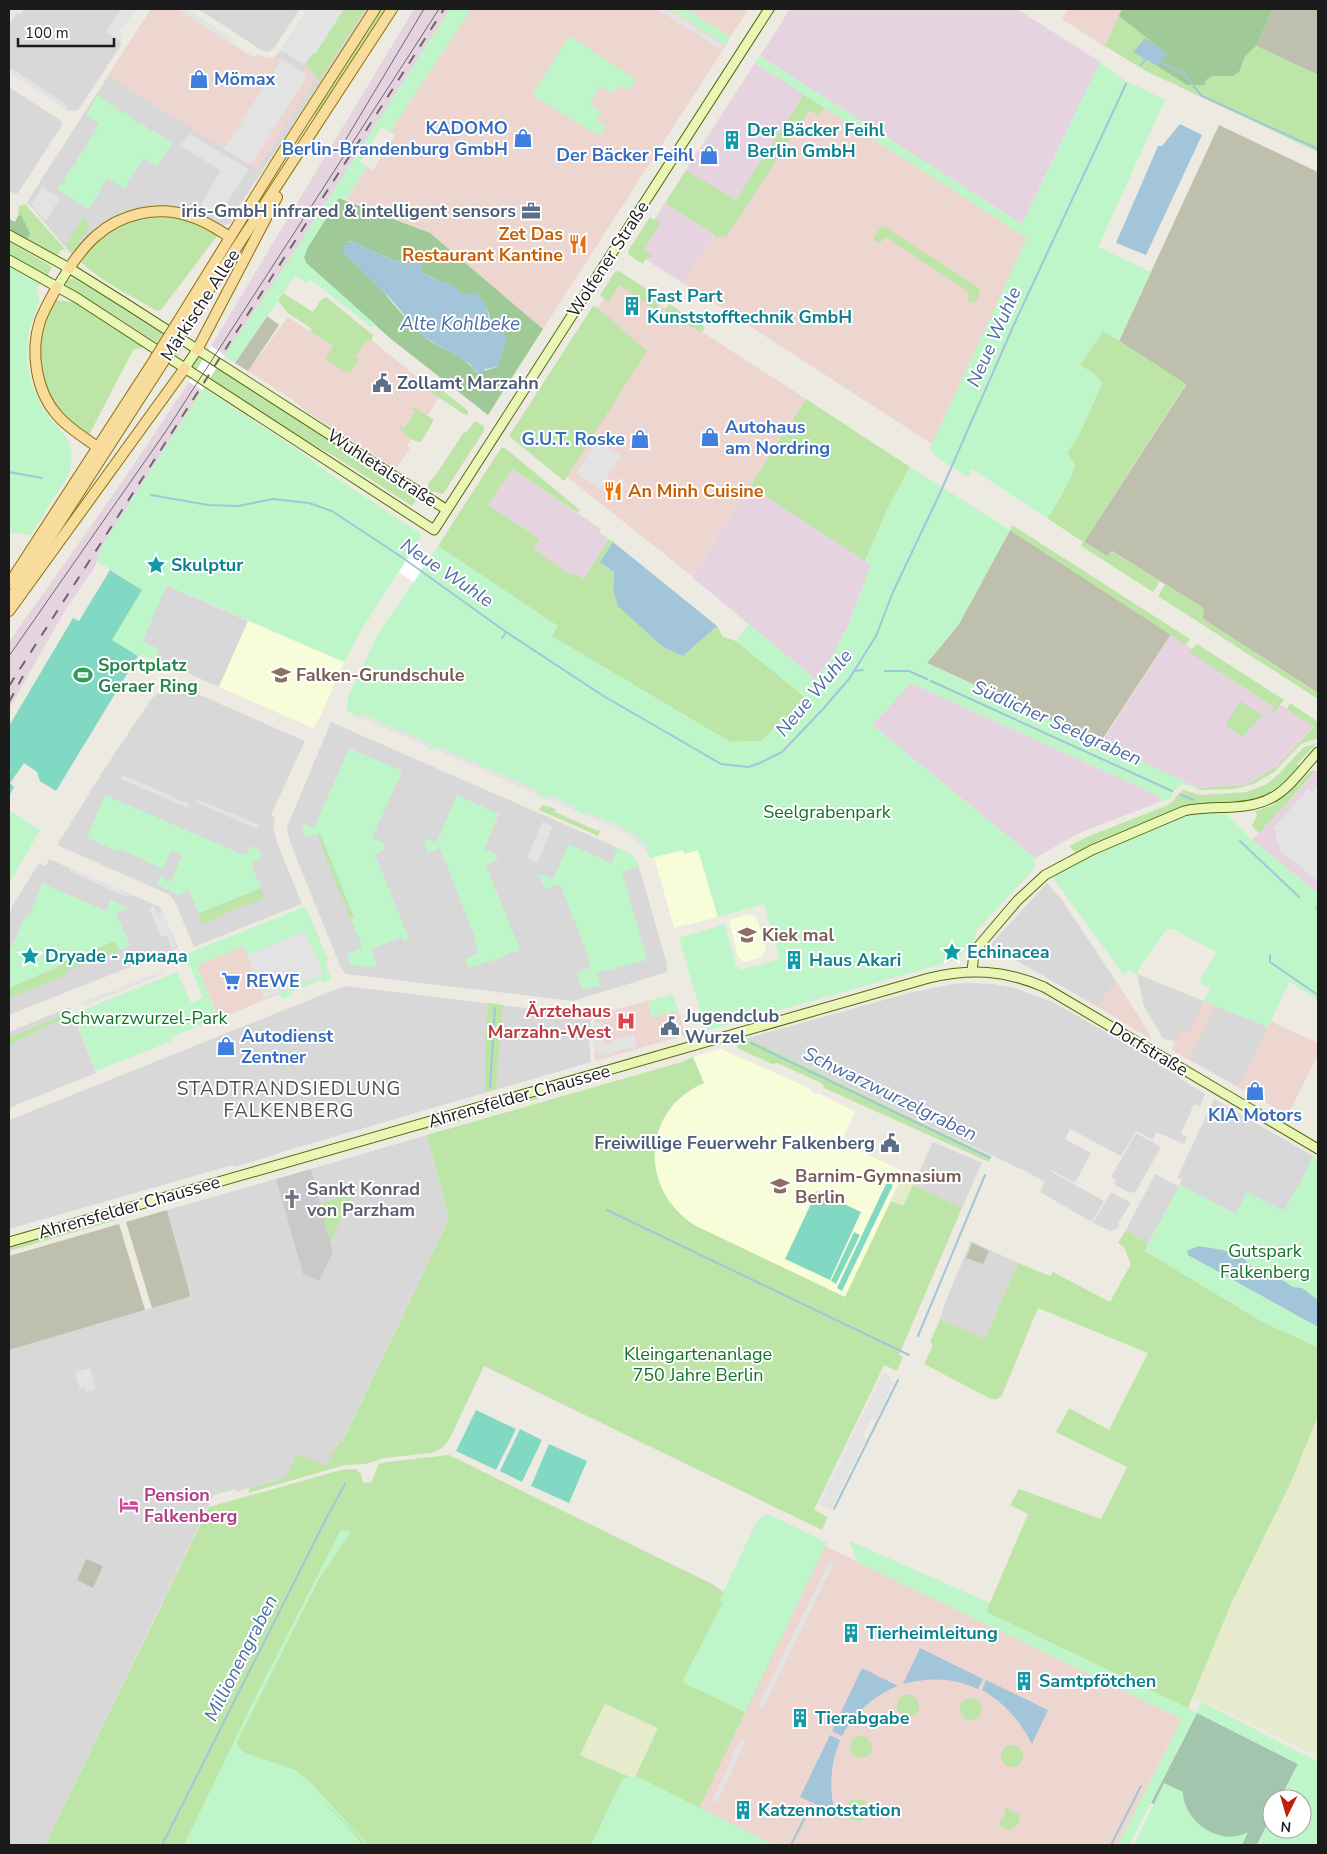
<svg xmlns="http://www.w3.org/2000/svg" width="1327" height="1854" viewBox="0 0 1327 1854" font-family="'Nunito Sans',sans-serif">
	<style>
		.residential { fill: #d9d8d8 }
		.commercial { fill: #edd5d0 }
		.industrial { fill: #e5d3df }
		.education { fill: #f8fdd9 }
		.religious { fill: #c9c9c9 }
		.construction { fill: #bec0ad }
		.farmland { fill: #e5ebcc }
		.grass { fill: #bee5a8; fill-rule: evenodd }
		.forest { fill: #9fca97; fill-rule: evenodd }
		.cemetery { fill: #a3c4ad }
		.park { fill: #bef6ca }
		.pitch { fill: #82d9c3 }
		.parking { fill: #e3e3e3 }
		.water { fill: #a3c5d9 }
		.pier { fill: #fff }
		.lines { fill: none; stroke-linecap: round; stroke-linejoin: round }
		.stream { stroke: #a3c5d9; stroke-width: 2 }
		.secondary-casing { stroke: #536b09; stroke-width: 11 }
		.primary-casing { stroke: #8c7107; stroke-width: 12 }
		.secondary { stroke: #eaf6b6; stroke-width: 9 }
		.primary { stroke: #f7dc9b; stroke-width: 10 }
		.tram { stroke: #696969; stroke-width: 1 }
		.rail { stroke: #696969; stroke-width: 2; stroke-dasharray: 10 10; stroke-linecap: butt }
		.primary-bridge-casing { stroke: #8c7107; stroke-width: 12; stroke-linecap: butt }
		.primary-bridge { stroke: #f7dc9b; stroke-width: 10 }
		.labels { text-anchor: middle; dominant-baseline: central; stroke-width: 4; stroke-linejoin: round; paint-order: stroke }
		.shop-label { font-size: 18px; font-weight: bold; fill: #366cbe; stroke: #fff; text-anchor: start }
		.culture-label { font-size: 18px; font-weight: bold; fill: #0d838f; stroke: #fff; text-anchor: start }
		.service-label { font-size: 18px; font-weight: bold; fill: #4e5e75; stroke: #fff; text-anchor: end }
		.food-label { font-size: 18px; font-weight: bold; fill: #c56008; stroke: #fff; text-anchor: end }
		.street-label { font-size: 18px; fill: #1b1b1b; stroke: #fff }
		.leisure-label { font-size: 18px; font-weight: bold; fill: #27864d; stroke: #fff; text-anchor: start }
		.education-label { font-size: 18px; font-weight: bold; fill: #785e54; stroke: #fff; text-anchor: start }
		.park-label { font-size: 18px; fill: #107325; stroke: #fff }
		.health-label { font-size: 18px; font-weight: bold; fill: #be3a42; stroke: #fff; text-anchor: end }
		.worship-label { font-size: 18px; font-weight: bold; fill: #5b616d; stroke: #fff; text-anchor: start }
		.hotel-label { font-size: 18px; font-weight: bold; fill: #b23c85; stroke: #fff; text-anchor: start }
		.water-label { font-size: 19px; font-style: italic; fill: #4d6da5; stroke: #fff }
		.neighbourhood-label { font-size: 19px; letter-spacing: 1px; fill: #4e4e4e; stroke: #fff }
	</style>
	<rect width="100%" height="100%" fill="#eceae1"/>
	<!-- residential -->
	<g class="residential">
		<polygon points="24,9 121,9 106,32 120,40 121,45 79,109 76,111 66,110 68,106 9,67 9,25 17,13 20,15"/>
		<polygon points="151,9 177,9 254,58 257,54 268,59 275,57 279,52 315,54 344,9 369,9 234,214 231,223 220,227 207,220 138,212 73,256 27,202"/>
		<polygon points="198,9 300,9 274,48 268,52 263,51"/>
		<polygon points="9,87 61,121 62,125 18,193 15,194 9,190"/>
		<polygon points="166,585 248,621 219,687 156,659 157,655 142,642"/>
		<polygon points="177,685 305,741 271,815 275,817 273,828 278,845 302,904 194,947 175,902 170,895 57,845 105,768 152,698 160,692 173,692"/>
		<polygon points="331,722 632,854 638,864 667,964 667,972 573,1001 346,974 341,968 296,857 289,838 287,827"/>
		<polygon points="49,859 160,907 178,948 9,1015 9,915 12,909 11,908 39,863 46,866"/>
		<polygon points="1047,883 1062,900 1116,981 1098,1007 1012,958 1001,955 981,955"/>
		<polygon points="1137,974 1268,1027 1251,1064 1238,1087 1172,1050 1176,1041 1163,1039 1144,1006"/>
		<polygon points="970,983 992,984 1015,988 1055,1003 1180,1075 1179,1078 1205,1094 1200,1106 1194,1104 1181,1134 1187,1136 1184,1144 1156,1132 1153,1140 1136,1131 1121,1156 1070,1129 1065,1139 1091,1153 1075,1183 1051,1170 1050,1171 1104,1201 1092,1222 1040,1192 1045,1182 1027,1172 748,1038 909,993 953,984"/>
		<polygon points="344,986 592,1016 589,1039 591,1062 275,1154 275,1155 234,1167 233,1165 9,1229 9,1120"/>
		<polygon points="70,1007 96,1073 9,1108 9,1032"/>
		<polygon points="1214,1099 1313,1156 1299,1186 1298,1186 1284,1211 1236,1214 1179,1185 1182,1180 1177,1178"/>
		<polygon points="1136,1133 1161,1147 1135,1193 1130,1191 1129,1193 1114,1184 1116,1180 1111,1177"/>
		<polygon points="427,1135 449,1219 341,1443 338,1442 327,1466 235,1492 236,1489 214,1495 45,1845 9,1845 9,1350 189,1297 190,1294 167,1210 276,1179 303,1273 333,1252 311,1169"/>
		<polygon points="933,1142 982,1163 962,1208 913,1185"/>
		<polygon points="1155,1174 1179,1187 1148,1244 1126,1230"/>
		<polygon points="1111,1192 1131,1203 1118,1223 1120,1225 1116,1229 1110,1231 1093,1223"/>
		<polygon points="971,1241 1018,1263 985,1339 940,1319 945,1303"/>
	</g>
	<!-- commercial -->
	<g class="commercial">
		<polygon points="151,9 177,9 254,58 257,54 263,58 273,58 277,60 279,56 303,71 305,68 312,73 315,79 257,170 108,76"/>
		<polygon points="471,9 670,9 726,45 543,329 430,233 346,199 367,167 373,170 395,135 390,132"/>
		<polygon points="686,9 749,9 730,37"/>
		<polygon points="1068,9 1122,9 1105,47 1062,19"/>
		<polygon points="804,94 1028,238 932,444 683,283"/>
		<polygon points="617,277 806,399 692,576 566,476 647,351 598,308"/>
		<polygon points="288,317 351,358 369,338 440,396 407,446 410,448 396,469 310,414 293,400 248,371"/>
		<polygon points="311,919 328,960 325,964 329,976 261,1001 219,1019 196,964"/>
		<polygon points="1116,981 1146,1028 1152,1040 1098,1007"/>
		<polygon points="648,1001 652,1017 678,1010 685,1035 595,1061 593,1038 595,1015"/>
		<polygon points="1204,1001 1216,1005 1189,1060 1172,1050 1181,1029 1189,1032"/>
		<polygon points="1270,1021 1318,1043 1318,1054 1288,1115 1238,1087 1251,1064"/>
		<polygon points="825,1546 1182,1719 1118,1845 774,1845 699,1808"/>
	</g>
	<!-- industrial -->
	<g class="industrial">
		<polygon points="414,9 450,9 293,254 225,355 211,346"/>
		<polygon points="790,9 1017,9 1100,62 1022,224 760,56"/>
		<polygon points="755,63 804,94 736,200 686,170"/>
		<polygon points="665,203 714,234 683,283 634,252"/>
		<polygon points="189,382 202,390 101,548 94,568 63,614 9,709 9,642 122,482"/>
		<polygon points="512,469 601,529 599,533 609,539 584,579 572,576 534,549 540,539 488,505"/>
		<polygon points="750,486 871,565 848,626 830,660 815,679 692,577"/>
		<polygon points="1171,634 1186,645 1314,726 1276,767 1246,785 1199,788 1101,744"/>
		<polygon points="911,683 1159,796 1159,802 1077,834 1035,858 872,725"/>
		<polygon points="1318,770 1318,893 1252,840"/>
	</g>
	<!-- education -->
	<g class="education">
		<polygon points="248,621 344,662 320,717 313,728 219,687"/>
		<polygon points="683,850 685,854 698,850 718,917 674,928 654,857"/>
		<polygon points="749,914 757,918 766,949 762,957 745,962 738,957 729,920"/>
		<polygon points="721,1049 811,1089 811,1092 817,1095 818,1093 855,1112 841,1142 904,1172 845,1297 694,1225 685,1219 667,1200 655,1172 654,1154 658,1131 663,1120 673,1105 690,1090 703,1083 693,1057"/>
	</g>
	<!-- religious -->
	<polygon class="religious" points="311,1169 333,1252 319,1281 303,1274 276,1179"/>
	<!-- construction -->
	<g class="construction">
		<polygon points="1273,9 1318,9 1318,75 1256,46"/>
		<polygon points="1219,125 1318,172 1318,693 1203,619 1203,608 1112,551 1108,557 1084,542 1186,385 1119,341"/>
		<polygon points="267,316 279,325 248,371 235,363"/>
		<polygon points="1010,530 1171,634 1100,743 927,663 959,624"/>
		<polygon points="167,1210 190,1294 189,1297 152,1308 126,1222"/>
		<polygon points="119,1224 145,1310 9,1350 9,1256"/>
		<polygon points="972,1243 989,1251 983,1264 966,1258"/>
		<polygon points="86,1559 103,1566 93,1588 77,1580"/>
	</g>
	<!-- farmland -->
	<g class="farmland">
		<polygon points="904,1172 916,1178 903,1207 891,1201"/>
		<polygon points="1318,1416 1318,1756 1209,1703 1192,1698 1231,1604 1291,1482"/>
		<polygon points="605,1704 659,1728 634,1779 580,1755"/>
	</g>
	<!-- grass -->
	<g class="grass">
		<polygon points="344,9 365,9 319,81 313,71 305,65 312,54 315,54"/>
		<polygon points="381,9 387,9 318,117 314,114"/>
		<polygon points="1122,9 1273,9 1256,46 1318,75 1318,152 1144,70 1105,46"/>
		<polygon points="804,94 824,108 819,116 809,110 727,236 715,238 714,234 665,203 686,170 736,200"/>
		<polygon points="25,204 65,249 61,250 56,256 9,231 9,219 15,222 18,216 19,206"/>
		<polygon points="83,217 88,224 88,231 79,240 80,243 71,253 66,245"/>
		<path d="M166,217C185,218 202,223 217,236L161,310L157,311C131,295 102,283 80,261C105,229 125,219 166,217Z"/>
		<polygon points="650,217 654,220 661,221 644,250 652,256 646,259 643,264 629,255 628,251"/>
		<polygon points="881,227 885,227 979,288 980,294 975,302 970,303 967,300 969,292 885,237 880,243 875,241 874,237"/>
		<polygon points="9,241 52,267 47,277 9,256"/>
		<polygon points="619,271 662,299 656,310 619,285 609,302 600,295 615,272"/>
		<polygon points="73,278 113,302 183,347 178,356 117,317 67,288 66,281"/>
		<polygon points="283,293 313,312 321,300 326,297 373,335 372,340 367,341 355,356 359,359 351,371 344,372 328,361 326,358 333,346 310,331 312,329 288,313 278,301"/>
		<path d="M54,300L74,302L144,347L133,350L89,435C49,414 29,364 44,321C47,314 51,307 54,300Z"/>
		<polygon points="669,304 705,327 702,332 698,331 671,314 668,318 665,309"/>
		<polygon points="593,306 598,308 647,351 564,481 509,436"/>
		<path d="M1103,330L1186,384L1084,542L1107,556L1111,551L1160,581L1153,592L1081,546L1083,542L1047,518C1058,501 1069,484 1075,465L1067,453L1080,433L1102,383L1094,374L1080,365Z"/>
		<polygon points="199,357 418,497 412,506 331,454 304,440 193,369 192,365"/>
		<polygon points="429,384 436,385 468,411 468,415 464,414 427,390"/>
		<polygon points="806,399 910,467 888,508 865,561 750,486"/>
		<path d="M414,407L434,420L421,442C412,441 400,435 400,425L404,429L415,412L411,409Z"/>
		<polygon points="475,421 484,426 484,431 443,494 427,490 429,482 435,476 464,432 466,433"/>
		<polygon points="501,448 505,448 580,510 578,513 512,469 488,505 540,539 534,549 572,576 574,573 584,579 609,539 613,542 601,562 614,572 613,590 644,627 663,647 683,656 717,626 723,637 736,641 806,698 761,741 730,742 551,636 557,626 438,546"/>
		<polygon points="1012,525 1190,639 1186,645 1010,530"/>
		<polygon points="1165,584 1204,608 1203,619 1318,693 1318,699 1158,596"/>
		<polygon points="1197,644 1284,700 1273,713 1271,712 1274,707 1189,652"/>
		<polygon points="1240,701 1262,715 1243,737 1225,725"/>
		<polygon points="1290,703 1318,722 1318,738 1301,744 1274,772 1254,784 1234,789 1199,790 1199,788 1246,785 1276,767 1314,727 1287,709"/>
		<path d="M1316,744L1297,764L1300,768L1280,787L1264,797L1250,802L1200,805L1080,852H1075L1069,846L1087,837L1168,805C1175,801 1177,793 1184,790L1200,795L1247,792L1267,784L1279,774L1304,747Z"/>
		<polygon points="1311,771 1316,771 1259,833 1252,826 1257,815 1255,811 1273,805 1290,789 1297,785"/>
		<polygon points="543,805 556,809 555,812 598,831 600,829 601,829 598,836 539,810"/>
		<polygon points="320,832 354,918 350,919 346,908 347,908 337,887 317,833"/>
		<path d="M261,888L265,897C259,899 255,903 248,906L247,904L205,923H201L199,913Z"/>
		<polygon points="115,941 119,950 117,952 66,971 67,974 64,976 9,998 9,988 63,965 62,962"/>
		<polygon points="488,1003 503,1005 496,1089 485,1092 485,1048"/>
		<polygon points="68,1013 65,1019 37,1030 37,1032 9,1045 9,1038"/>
		<polygon points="748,1038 991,1156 989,1162 824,1088 823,1084 777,1063 772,1064 739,1049 735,1043"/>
		<path d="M693,1057L704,1083C641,1110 639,1189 694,1225L845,1297L891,1201L903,1206L913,1185L962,1208L899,1355L903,1357L897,1371L884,1365L814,1510L828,1517L822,1530L484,1366L450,1438L442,1448L432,1453L384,1458L366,1464L345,1465L248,1493L250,1488L285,1478L297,1454L326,1466L339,1441L342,1442L449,1219L427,1135L682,1062Z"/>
		<polygon points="588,1079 589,1084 435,1128 406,1133 405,1131"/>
		<polygon points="358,1186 330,1242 320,1203 341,1197 342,1191"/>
		<polygon points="112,1216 117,1220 9,1251 9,1245"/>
		<polygon points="1126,1230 1148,1244 1145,1251 1263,1322 1318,1347 1318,1416 1291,1482 1231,1604 1188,1708 986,1612 1028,1514 1010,1505 1019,1489 1101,1519 1127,1467 1056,1432 1069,1408 1109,1430 1148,1353 1038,1308 1002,1395 997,1399 991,1399 924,1364 933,1345 930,1342 940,1319 985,1339 1018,1263 1050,1276 1053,1272 1110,1302 1131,1264 1124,1247 1118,1243"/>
		<path d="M449,1455L714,1585L781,1639L699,1808L774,1845H45L209,1507L341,1470L356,1469L361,1474L363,1482L371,1483L379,1464L387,1462ZM605,1704L658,1728L634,1779L580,1755Z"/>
		<circle cx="908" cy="1706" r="11"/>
		<circle cx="971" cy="1709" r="11"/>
		<circle cx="861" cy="1747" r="11"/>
		<circle cx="1012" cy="1756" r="11"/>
		<circle cx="857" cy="1810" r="11"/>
		<polygon points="1005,1808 1008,1808 1011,1812 1018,1813 1020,1818 1019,1824 1011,1830 1003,1828 998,1823 1004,1817"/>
	</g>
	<!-- forest -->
	<g class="forest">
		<path d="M1122,9H1273L1256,46L1245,56L1239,72L1233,76H1212L1206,80L1204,85H1187L1157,66L1167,54C1150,42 1136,28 1119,16Z"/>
		<path d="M339,198L430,233L543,329L488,415L391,339L306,263L304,257L308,247ZM351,241L395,261L417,265L420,271L439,281L452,285L463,295L481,298L488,310L490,319L502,328L505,343L497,367L476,373C465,353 436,349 420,333C392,306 370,274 348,242Z"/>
		<polygon points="21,215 30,233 28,238 24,239 9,231 9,219 15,222 18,216"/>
	</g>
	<!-- cemetery -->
	<polygon class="cemetery" points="1197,1713 1298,1764 1280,1799 1272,1799 1272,1815 1257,1845 1236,1845 1151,1803"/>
	<!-- park -->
	<g class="park">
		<polygon points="450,9 471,9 390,132 382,127 360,162 367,167 346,199 339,198 308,247 304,257 306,263 377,326 371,327 310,279 307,283 295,276 235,363 224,356 293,254"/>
		<polygon points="670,9 686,9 730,37 726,45"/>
		<polygon points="571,37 636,79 629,91 619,85 613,94 601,86 590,104 601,112 596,120 606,127 599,136 534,96 533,93 568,38"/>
		<path d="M760,56L1022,224L1100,62L1124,80L1165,100L1098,247L1151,272L1119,341L1103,331L1080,365L1094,374L1102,383L1080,433L1067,453L1075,465C1069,484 1058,501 1047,518L972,469L968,477L934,455L930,448L1027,238L755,63Z"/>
		<polygon points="98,95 110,105 112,104 118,108 117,110 123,113 124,112 135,119 134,120 139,124 141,122 147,127 146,128 152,132 153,130 162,136 162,137 173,143 157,166 144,159 127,182 128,184 125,189 108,179 103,184 96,198 95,198 89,209 57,189 61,183 63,184 66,178 65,177 77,161 76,160 80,152 82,153 92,135 93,136 97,130 95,129 99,123 86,115"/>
		<polygon points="9,266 40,284 37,288 39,302 29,330 27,360 31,381 41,406 49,417 67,438 72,454 70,472 31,535 9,533"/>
		<polygon points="205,389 298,450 323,469 421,534 421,536 362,629 344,662 167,585 142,641 159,649 156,659 138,656 112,640 141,589 97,561 101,548 202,390"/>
		<path d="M910,467L1010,530L959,624L927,663L1199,788V790C1192,787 1183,781 1176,788C1173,791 1172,796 1170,799L1159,802V796L911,683L872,725L1035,858L1034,869L977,930L972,945L956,960L706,1031L679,938L725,924L736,966L739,967L740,970L780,959L764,904L718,917L698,850L684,854L683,850L650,858L646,851L649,849C633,829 609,822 587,812L585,815L574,810L575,807L549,795L547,799L538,795L540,791L436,746L433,750L429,748L430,743L363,714L361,718L347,711L348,697L378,634L438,546L558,626L552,636L730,742L761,741L806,698L736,641L749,624L815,679L830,660L848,626L871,565L865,561L888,508Z"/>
		<path d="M349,748L402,771L372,838L384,843L386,849L375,854L409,939L404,941L402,937L371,949L377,965L369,967L351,965L347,954L362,948C360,943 359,933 354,930L356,929L351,919L354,917L320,833L305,838L302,823L314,828Z"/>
		<polygon points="105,795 246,856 251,846 259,849 262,858 251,863 261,888 199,913 194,905 196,905 193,899 192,899 189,890 177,895 157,884 160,876 168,881 171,881 182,856 180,853 171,851 163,869 122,850 117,851 87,838"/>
		<polygon points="457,795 499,814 484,849 496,854 498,859 486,865 520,950 516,952 515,951 490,962 489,961 469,968 465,959 479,953 476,949 477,948 475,940 476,940 440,848 427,853 425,838 436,843"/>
		<polygon points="9,810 40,830 9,884"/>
		<polygon points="1225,812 1252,840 1318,893 1318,1001 1290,981 1268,1027 1204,1001 1210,988 1199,982 1216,952 1175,930 1167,929 1139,968 1137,971 1139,973 1137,974 1130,971 1123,974 1051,875 1094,853 1178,818 1194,813"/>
		<path d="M569,844L611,863L617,851L614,849L615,847L632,854L639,866L622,872L647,960L596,973L600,986L582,989L577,973L591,967C589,961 588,953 584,948H585L560,884L545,889L538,873L553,879Z"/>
		<polygon points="42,883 106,911 111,900 128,908 116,913 130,945 119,950 115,941 63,962 63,964 9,988 9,953 24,919 26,916 29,917"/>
		<polygon points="302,908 306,908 328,960 325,964 331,979 323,983 321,980 291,992 292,995 283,999 279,993 323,975 308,938 304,932 247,955 243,946 197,965 218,1018 171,1037 172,1041 96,1071 73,1014 177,972 191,1003 203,998 190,966 186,965 186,961 188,960 187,956 191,952"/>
		<polygon points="673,994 678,1010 652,1017 648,1001"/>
		<polygon points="1313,1156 1318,1159 1318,1347 1263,1322 1145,1251 1180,1185 1235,1214 1247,1192 1284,1211 1298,1185 1299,1186"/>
		<polygon points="766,1513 827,1543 745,1712 682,1682 723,1602 720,1600 723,1592 756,1523"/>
		<polygon points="341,1530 351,1531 319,1579 237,1742 241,1750 246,1753 295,1770 308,1780 368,1845 365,1845 359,1836 311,1789 353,1833 363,1845 184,1845 256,1696"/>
		<polygon points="850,1541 990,1603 986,1612 1196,1712 1202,1702 1318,1762 1318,1845 1257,1845 1272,1815 1272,1829 1302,1829 1302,1799 1280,1799 1298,1764 1197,1713 1129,1845 1118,1845 1182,1719 857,1562"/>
		<polygon points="636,1776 774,1845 591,1845 623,1778"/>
		<path d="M1164,1783L1183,1792C1183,1821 1221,1848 1248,1832L1242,1845H1134Z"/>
	</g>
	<!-- pitch -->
	<g class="pitch">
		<polygon points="110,570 142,590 112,640 138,656 56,791 40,781 37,772 24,763 10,783 14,787 9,796 9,726 73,618 79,621"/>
		<polygon points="887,1182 893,1185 842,1291 837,1288"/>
		<polygon points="817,1191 861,1212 830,1280 785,1259"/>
		<polygon points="854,1232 860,1235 836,1284 831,1281"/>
		<polygon points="476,1410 516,1429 496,1470 456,1451"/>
		<polygon points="520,1429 542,1440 522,1482 500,1471"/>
		<polygon points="549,1444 587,1461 569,1503 531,1486"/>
	</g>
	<!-- parking -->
	<g class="parking">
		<polygon points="121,9 136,9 123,28 120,27 121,33 124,34 120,41 106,32"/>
		<polygon points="177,9 186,9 234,39 231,44"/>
		<polygon points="307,9 311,9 292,40 312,9 344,9 315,54 312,54 305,65 284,52 279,52"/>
		<polygon points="656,9 667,9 723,45 720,49"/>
		<polygon points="282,59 307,76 251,165 224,149"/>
		<polygon points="9,67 68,106 66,110 9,73"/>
		<polygon points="190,134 249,169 219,215 201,204 221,171 180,145"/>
		<polygon points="42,187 60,198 46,221 31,205"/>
		<polygon points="597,441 621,456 600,489 576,473"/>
		<polygon points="352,713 361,717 363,714 430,743 429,747 362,718 361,719 351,715"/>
		<polygon points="436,746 540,791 538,795 547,799 549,795 575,807 574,810 547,799 546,800 537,796 538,795 434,749"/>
		<polygon points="123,775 189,804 188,808 121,779"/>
		<polygon points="1318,785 1318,881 1278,849 1280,845 1276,840 1276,831 1273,828 1308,789 1312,792"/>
		<polygon points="197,799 259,825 258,829 195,802"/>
		<polygon points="586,812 632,832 649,849 646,851 637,841 624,832 585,815"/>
		<polygon points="542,822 553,826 537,864 527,858"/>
		<polygon points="70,868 131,894 129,898 69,871"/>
		<polygon points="154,906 162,925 158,913 162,911 176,947 172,949 166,935 161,937 149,908"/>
		<polygon points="304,932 308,938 324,975 264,999 247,955"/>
		<polygon points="162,971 163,974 85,1006 83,1002"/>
		<polygon points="595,1022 602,1022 603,1044 608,1045 612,1043 612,1040 634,1034 637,1046 601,1056 594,1052 593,1038"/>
		<polygon points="90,1368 96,1389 86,1392 85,1388 80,1389 75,1372"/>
		<polygon points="883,1373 891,1377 890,1381 893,1383 876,1420 871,1418 862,1436 866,1438 831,1510 819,1504"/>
		<polygon points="829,1561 834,1563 763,1708 758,1706"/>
		<polygon points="741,1738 746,1740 717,1803 712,1801"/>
	</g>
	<!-- water -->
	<g class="water">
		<polygon points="1145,38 1167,54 1157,66 1133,52"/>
		<polygon points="1180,124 1202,135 1146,255 1116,243 1158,146 1162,146"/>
		<path d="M351,241L395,261L414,264L408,261V258H410L421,262L423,268L421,271C427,274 433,279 439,281C454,286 452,283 463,295C478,290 483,297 488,311C489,314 488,317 489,319C492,323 499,325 502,329C510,339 501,357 497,367L485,369L481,375H478L470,364L421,335L389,297L342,251L344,246Z"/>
		<polygon points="613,542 717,626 683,656 663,647 618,606 613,590 614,572 600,562"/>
		<polygon points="1198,1246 1223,1250 1242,1257 1254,1269 1270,1272 1293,1287 1302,1288 1318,1300 1318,1327 1188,1255 1187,1251"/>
		<path d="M920,1648L983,1679L978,1689C954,1678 929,1677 903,1684Z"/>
		<path d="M862,1668L898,1686C874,1695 854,1713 842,1736L832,1731Z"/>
		<path d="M986,1680L1048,1710L1032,1744C1020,1721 1005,1703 982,1690Z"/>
		<path d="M830,1735L840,1740C830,1764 829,1788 835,1813L800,1797Z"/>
	</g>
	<!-- pier -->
	<g class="pier">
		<polygon points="211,346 225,355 202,390 189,382"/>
		<polygon points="411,553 426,563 414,582 399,572"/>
	</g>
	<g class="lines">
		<!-- stream -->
		<g class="stream">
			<polyline points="1160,62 1183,73 1202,96 1318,149"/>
			<polyline points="1141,65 1146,59"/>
			<polyline points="9,472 42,478"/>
			<polyline points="151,495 208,505 238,506 273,499 309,503 332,511 403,558 506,632 602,695 721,764 748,767 760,763 782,752 823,709 849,679 876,636 893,592 941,491 1016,320 1126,84"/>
			<polyline points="502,638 506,632"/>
			<polyline points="854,671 863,670"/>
			<polyline points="885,671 909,671 927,679"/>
			<polyline points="931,681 1172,791"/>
			<polyline points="1181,795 1194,800"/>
			<polyline points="1240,841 1299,897"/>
			<polyline points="1316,908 1318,910"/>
			<polyline points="1270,955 1270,962 1318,995"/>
			<polyline points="751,1043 990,1158"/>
			<polyline points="490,1087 495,1008"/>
			<polyline points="607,1210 909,1355"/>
			<polyline points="918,1336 985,1175"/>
			<polyline points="834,1509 898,1380"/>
			<polyline points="162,1845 328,1515 345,1484"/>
			<polyline points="791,1845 811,1805"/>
			<polyline points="1111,1845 1141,1786"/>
		</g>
		<!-- secondary casing -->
		<g class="secondary-casing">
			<g id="secondary">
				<polyline points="9,235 69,268 125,303 447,510"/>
				<polyline points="9,260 77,298 434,530 769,9"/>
				<polyline points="57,287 69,268"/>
				<polyline points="185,368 197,350"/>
				<path d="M972,971L974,953L977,948L1017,901L1045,875L1092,850L1184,811C1200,807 1218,808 1234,807C1280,805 1290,783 1318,752"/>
				<path d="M9,1242L929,978C970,968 1005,970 1044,987L1318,1149"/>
			</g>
		</g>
		<!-- primary casing -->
		<g class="primary-casing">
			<g id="primary">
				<path d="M69,268C77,257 85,245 96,236C120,214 158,205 189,216C204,220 217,229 230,237"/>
				<path d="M57,287C51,298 44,310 40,321C30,352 36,392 58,416C68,428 84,437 97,447"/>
				<polyline points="179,320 283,152 375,9"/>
				<polyline points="186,325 392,9"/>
				<polyline points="197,350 277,197"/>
				<polyline points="9,584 153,362"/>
				<polyline points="11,598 160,367"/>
				<polyline points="9,611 185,368"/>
			</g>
		</g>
		<!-- secondary -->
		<use href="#secondary" class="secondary"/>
		<!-- primary -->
		<use href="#primary" class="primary"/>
		<!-- tram -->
		<g class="tram">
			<polyline points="346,139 424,9"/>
			<polyline points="9,656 166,431 439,9"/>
		</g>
		<!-- rail -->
		<g class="rail">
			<polyline points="9,686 444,9"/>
			<polyline points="9,702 23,676"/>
		</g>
		<!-- primary-bridge casing -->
		<g class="primary-bridge-casing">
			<g id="primary-bridge">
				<polyline points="153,362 179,320"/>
				<polyline points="160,367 186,325"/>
			</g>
		</g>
		<!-- primary-bridge -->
		<use href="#primary-bridge" class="primary-bridge"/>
	</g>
	<!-- icons -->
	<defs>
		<g id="shop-bare" transform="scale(1.5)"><path d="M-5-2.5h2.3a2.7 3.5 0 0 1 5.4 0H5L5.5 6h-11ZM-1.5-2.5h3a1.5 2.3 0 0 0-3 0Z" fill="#3f7fe0" stroke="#fff" stroke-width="2.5" paint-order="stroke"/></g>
		<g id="building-bare" transform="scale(1.5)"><path d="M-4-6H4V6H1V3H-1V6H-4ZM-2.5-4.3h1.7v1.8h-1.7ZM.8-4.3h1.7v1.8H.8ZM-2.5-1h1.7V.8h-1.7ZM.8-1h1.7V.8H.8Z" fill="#0f9aa8" stroke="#fff" stroke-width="2.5" paint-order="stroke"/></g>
		<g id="office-bare" transform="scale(1.5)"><path d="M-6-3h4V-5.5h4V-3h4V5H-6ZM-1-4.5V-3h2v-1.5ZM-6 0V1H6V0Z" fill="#5c6f8a" stroke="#fff" stroke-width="2.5" paint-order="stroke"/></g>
		<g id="restaurant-bare" transform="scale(1.5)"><path d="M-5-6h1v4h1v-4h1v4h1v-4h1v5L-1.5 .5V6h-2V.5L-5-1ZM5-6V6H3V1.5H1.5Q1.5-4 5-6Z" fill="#e8710a" stroke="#fff" stroke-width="2.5" paint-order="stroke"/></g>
		<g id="civic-bare" transform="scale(1.5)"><path d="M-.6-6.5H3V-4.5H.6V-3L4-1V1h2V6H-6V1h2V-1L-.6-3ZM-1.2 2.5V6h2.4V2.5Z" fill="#5c6f8a" stroke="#fff" stroke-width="2.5" paint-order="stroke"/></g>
		<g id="sight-bare" transform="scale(1.5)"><path d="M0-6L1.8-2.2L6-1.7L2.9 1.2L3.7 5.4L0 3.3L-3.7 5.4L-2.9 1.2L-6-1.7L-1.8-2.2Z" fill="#0f9aa8" stroke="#fff" stroke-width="2.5" paint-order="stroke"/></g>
		<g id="stadium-bare" transform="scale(1.5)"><path d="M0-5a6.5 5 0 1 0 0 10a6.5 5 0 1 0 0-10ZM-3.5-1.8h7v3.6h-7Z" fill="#2e9e5b" stroke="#fff" stroke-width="2.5" paint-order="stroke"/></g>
		<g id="school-bare" transform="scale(1.5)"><path d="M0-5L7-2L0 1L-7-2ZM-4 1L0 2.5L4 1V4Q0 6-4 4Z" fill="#8d6e63" stroke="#fff" stroke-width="2.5" paint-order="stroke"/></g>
		<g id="supermarket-bare" transform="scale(1.5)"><path d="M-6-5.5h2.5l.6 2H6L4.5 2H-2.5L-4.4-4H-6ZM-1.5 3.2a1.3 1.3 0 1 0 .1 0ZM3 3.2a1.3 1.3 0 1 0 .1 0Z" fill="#3f7fe0" stroke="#fff" stroke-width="2.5" paint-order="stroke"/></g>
		<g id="hospital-bare" transform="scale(1.5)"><path d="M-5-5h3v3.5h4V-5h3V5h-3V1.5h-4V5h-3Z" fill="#e0444e" stroke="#fff" stroke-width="2.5" paint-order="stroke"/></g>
		<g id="church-bare" transform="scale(1.5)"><path d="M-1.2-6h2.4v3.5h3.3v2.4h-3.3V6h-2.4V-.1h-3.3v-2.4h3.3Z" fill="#6b7280" stroke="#fff" stroke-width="2.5" paint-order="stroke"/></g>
		<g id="hotel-bare" transform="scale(1.5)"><path d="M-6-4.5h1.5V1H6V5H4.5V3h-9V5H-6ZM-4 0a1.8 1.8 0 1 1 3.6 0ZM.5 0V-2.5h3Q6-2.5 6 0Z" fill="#d1479c" stroke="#fff" stroke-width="2.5" paint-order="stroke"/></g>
	</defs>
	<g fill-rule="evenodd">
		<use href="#shop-bare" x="199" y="79"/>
		<use href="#shop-bare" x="523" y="138"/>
		<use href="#building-bare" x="732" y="140"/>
		<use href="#shop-bare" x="709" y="155"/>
		<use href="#office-bare" x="531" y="211"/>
		<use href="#restaurant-bare" x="578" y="244"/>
		<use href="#building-bare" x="632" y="306"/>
		<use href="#civic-bare" x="382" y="383"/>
		<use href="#shop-bare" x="710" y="437"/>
		<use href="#shop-bare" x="640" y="439"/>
		<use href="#restaurant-bare" x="613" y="491"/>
		<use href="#sight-bare" x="156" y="565"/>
		<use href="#stadium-bare" x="83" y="675"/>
		<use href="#school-bare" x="281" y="675"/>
		<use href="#school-bare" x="747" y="935"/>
		<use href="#sight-bare" x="952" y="952"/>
		<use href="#sight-bare" x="30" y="956"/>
		<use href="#building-bare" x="794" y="960"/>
		<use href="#supermarket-bare" x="231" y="981"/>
		<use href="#hospital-bare" x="626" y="1021"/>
		<use href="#civic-bare" x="670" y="1026"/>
		<use href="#shop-bare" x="226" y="1046"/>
		<use href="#shop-bare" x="1255" y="1091"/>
		<use href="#civic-bare" x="890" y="1143"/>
		<use href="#school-bare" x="780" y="1186"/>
		<use href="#church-bare" x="292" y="1199"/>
		<use href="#hotel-bare" x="129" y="1505"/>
		<use href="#building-bare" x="851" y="1633"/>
		<use href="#building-bare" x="1024" y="1681"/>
		<use href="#building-bare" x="800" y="1718"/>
		<use href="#building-bare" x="743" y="1810"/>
	</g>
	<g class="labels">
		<!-- shop labels -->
		<g class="shop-label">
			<text x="214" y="79">Mömax</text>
			<text x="508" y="128" text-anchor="end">KADOMO<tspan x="508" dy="21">Berlin-Brandenburg GmbH</tspan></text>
			<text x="694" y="155" text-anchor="end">Der Bäcker Feihl</text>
			<text x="725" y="427">Autohaus<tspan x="725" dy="21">am Nordring</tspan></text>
			<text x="625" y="439" text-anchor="end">G.U.T. Roske</text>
			<text x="246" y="981">REWE</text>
			<text x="241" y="1036">Autodienst<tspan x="241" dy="21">Zentner</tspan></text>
			<text x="1255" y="1115" text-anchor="middle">KIA Motors</text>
		</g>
		<!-- culture labels -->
		<g class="culture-label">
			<text x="747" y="130">Der Bäcker Feihl<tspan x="747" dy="21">Berlin GmbH</tspan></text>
			<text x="647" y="296">Fast Part<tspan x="647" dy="21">Kunststofftechnik GmbH</tspan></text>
			<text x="171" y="565">Skulptur</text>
			<text x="967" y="952">Echinacea</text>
			<text x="45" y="956">Dryade - дриада</text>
			<text x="809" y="960">Haus Akari</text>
			<text x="866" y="1633">Tierheimleitung</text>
			<text x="1039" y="1681">Samtpfötchen</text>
			<text x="815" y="1718">Tierabgabe</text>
			<text x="758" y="1810">Katzennotstation</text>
		</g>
		<!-- service labels -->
		<g class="service-label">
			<text x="516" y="211">iris-GmbH infrared &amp; intelligent sensors</text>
			<text x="397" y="383" text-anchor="start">Zollamt Marzahn</text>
			<text x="685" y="1016" text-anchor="start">Jugendclub<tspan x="685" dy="21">Wurzel</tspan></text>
			<text x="875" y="1143">Freiwillige Feuerwehr Falkenberg</text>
		</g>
		<!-- food labels -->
		<g class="food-label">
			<text x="563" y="234">Zet Das<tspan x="563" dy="21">Restaurant Kantine</tspan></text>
			<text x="628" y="491" text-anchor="start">An Minh Cuisine</text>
		</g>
		<!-- street labels -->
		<g class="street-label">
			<text transform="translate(608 259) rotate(-57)">Wolfener Straße</text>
			<text transform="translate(200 305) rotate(-57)">Märkische Allee</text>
			<text transform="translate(382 468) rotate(33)">Wuhletalstraße</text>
			<text transform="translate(1149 1049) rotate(31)">Dorfstraße</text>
			<text transform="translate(519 1096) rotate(-16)">Ahrensfelder Chaussee</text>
			<text transform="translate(129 1207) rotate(-16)">Ahrensfelder Chaussee</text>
		</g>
		<!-- leisure labels -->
		<g class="leisure-label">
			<text x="98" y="665">Sportplatz<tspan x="98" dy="21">Geraer Ring</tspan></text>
		</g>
		<!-- education labels -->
		<g class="education-label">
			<text x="296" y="675">Falken-Grundschule</text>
			<text x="762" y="935">Kiek mal</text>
			<text x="795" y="1176">Barnim-Gymnasium<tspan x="795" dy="21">Berlin</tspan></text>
		</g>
		<!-- park labels -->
		<g class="park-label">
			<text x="827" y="812">Seelgrabenpark</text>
			<text x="144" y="1018">Schwarzwurzel-Park</text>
			<text x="1265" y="1251">Gutspark<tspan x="1265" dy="21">Falkenberg</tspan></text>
			<text x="698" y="1354">Kleingartenanlage<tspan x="698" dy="21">750 Jahre Berlin</tspan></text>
		</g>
		<!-- health labels -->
		<g class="health-label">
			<text x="611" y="1011">Ärztehaus<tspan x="611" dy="21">Marzahn-West</tspan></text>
		</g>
		<!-- worship labels -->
		<g class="worship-label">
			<text x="307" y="1189">Sankt Konrad<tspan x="307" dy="21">von Parzham</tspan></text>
		</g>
		<!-- hotel labels -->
		<g class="hotel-label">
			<text x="144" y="1495">Pension<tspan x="144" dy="21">Falkenberg</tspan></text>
		</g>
		<!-- water labels -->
		<g class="water-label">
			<text x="460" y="324">Alte Kohlbeke</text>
			<text transform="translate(994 337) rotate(-66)">Neue Wuhle</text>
			<text transform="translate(447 573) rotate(34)">Neue Wuhle</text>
			<text transform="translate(814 693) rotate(-50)">Neue Wuhle</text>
			<text transform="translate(1057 723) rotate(24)">Südlicher Seelgraben</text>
			<text transform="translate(890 1094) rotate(26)">Schwarzwurzelgraben</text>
			<text transform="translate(241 1658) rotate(-63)">Millionengraben</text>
		</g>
		<!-- neighbourhood labels -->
		<g class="neighbourhood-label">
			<text x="289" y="1089">STADTRANDSIEDLUNG<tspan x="289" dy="22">FALKENBERG</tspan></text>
		</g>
	</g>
	<!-- border -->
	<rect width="1327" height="1854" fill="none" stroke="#1b1b1b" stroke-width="20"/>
	<!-- north arrow -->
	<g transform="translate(1287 1814) rotate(185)"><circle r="24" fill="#ffffff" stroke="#a4a4a4"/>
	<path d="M0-4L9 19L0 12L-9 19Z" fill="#bd2109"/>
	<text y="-8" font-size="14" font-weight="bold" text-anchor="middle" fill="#1b1b1b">N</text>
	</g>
	<!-- scale -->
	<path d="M18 38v8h96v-8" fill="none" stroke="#1b1b1b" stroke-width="2.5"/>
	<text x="25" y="38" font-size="15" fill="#1b1b1b" stroke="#ffffff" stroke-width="4" paint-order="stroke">100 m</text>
</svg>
